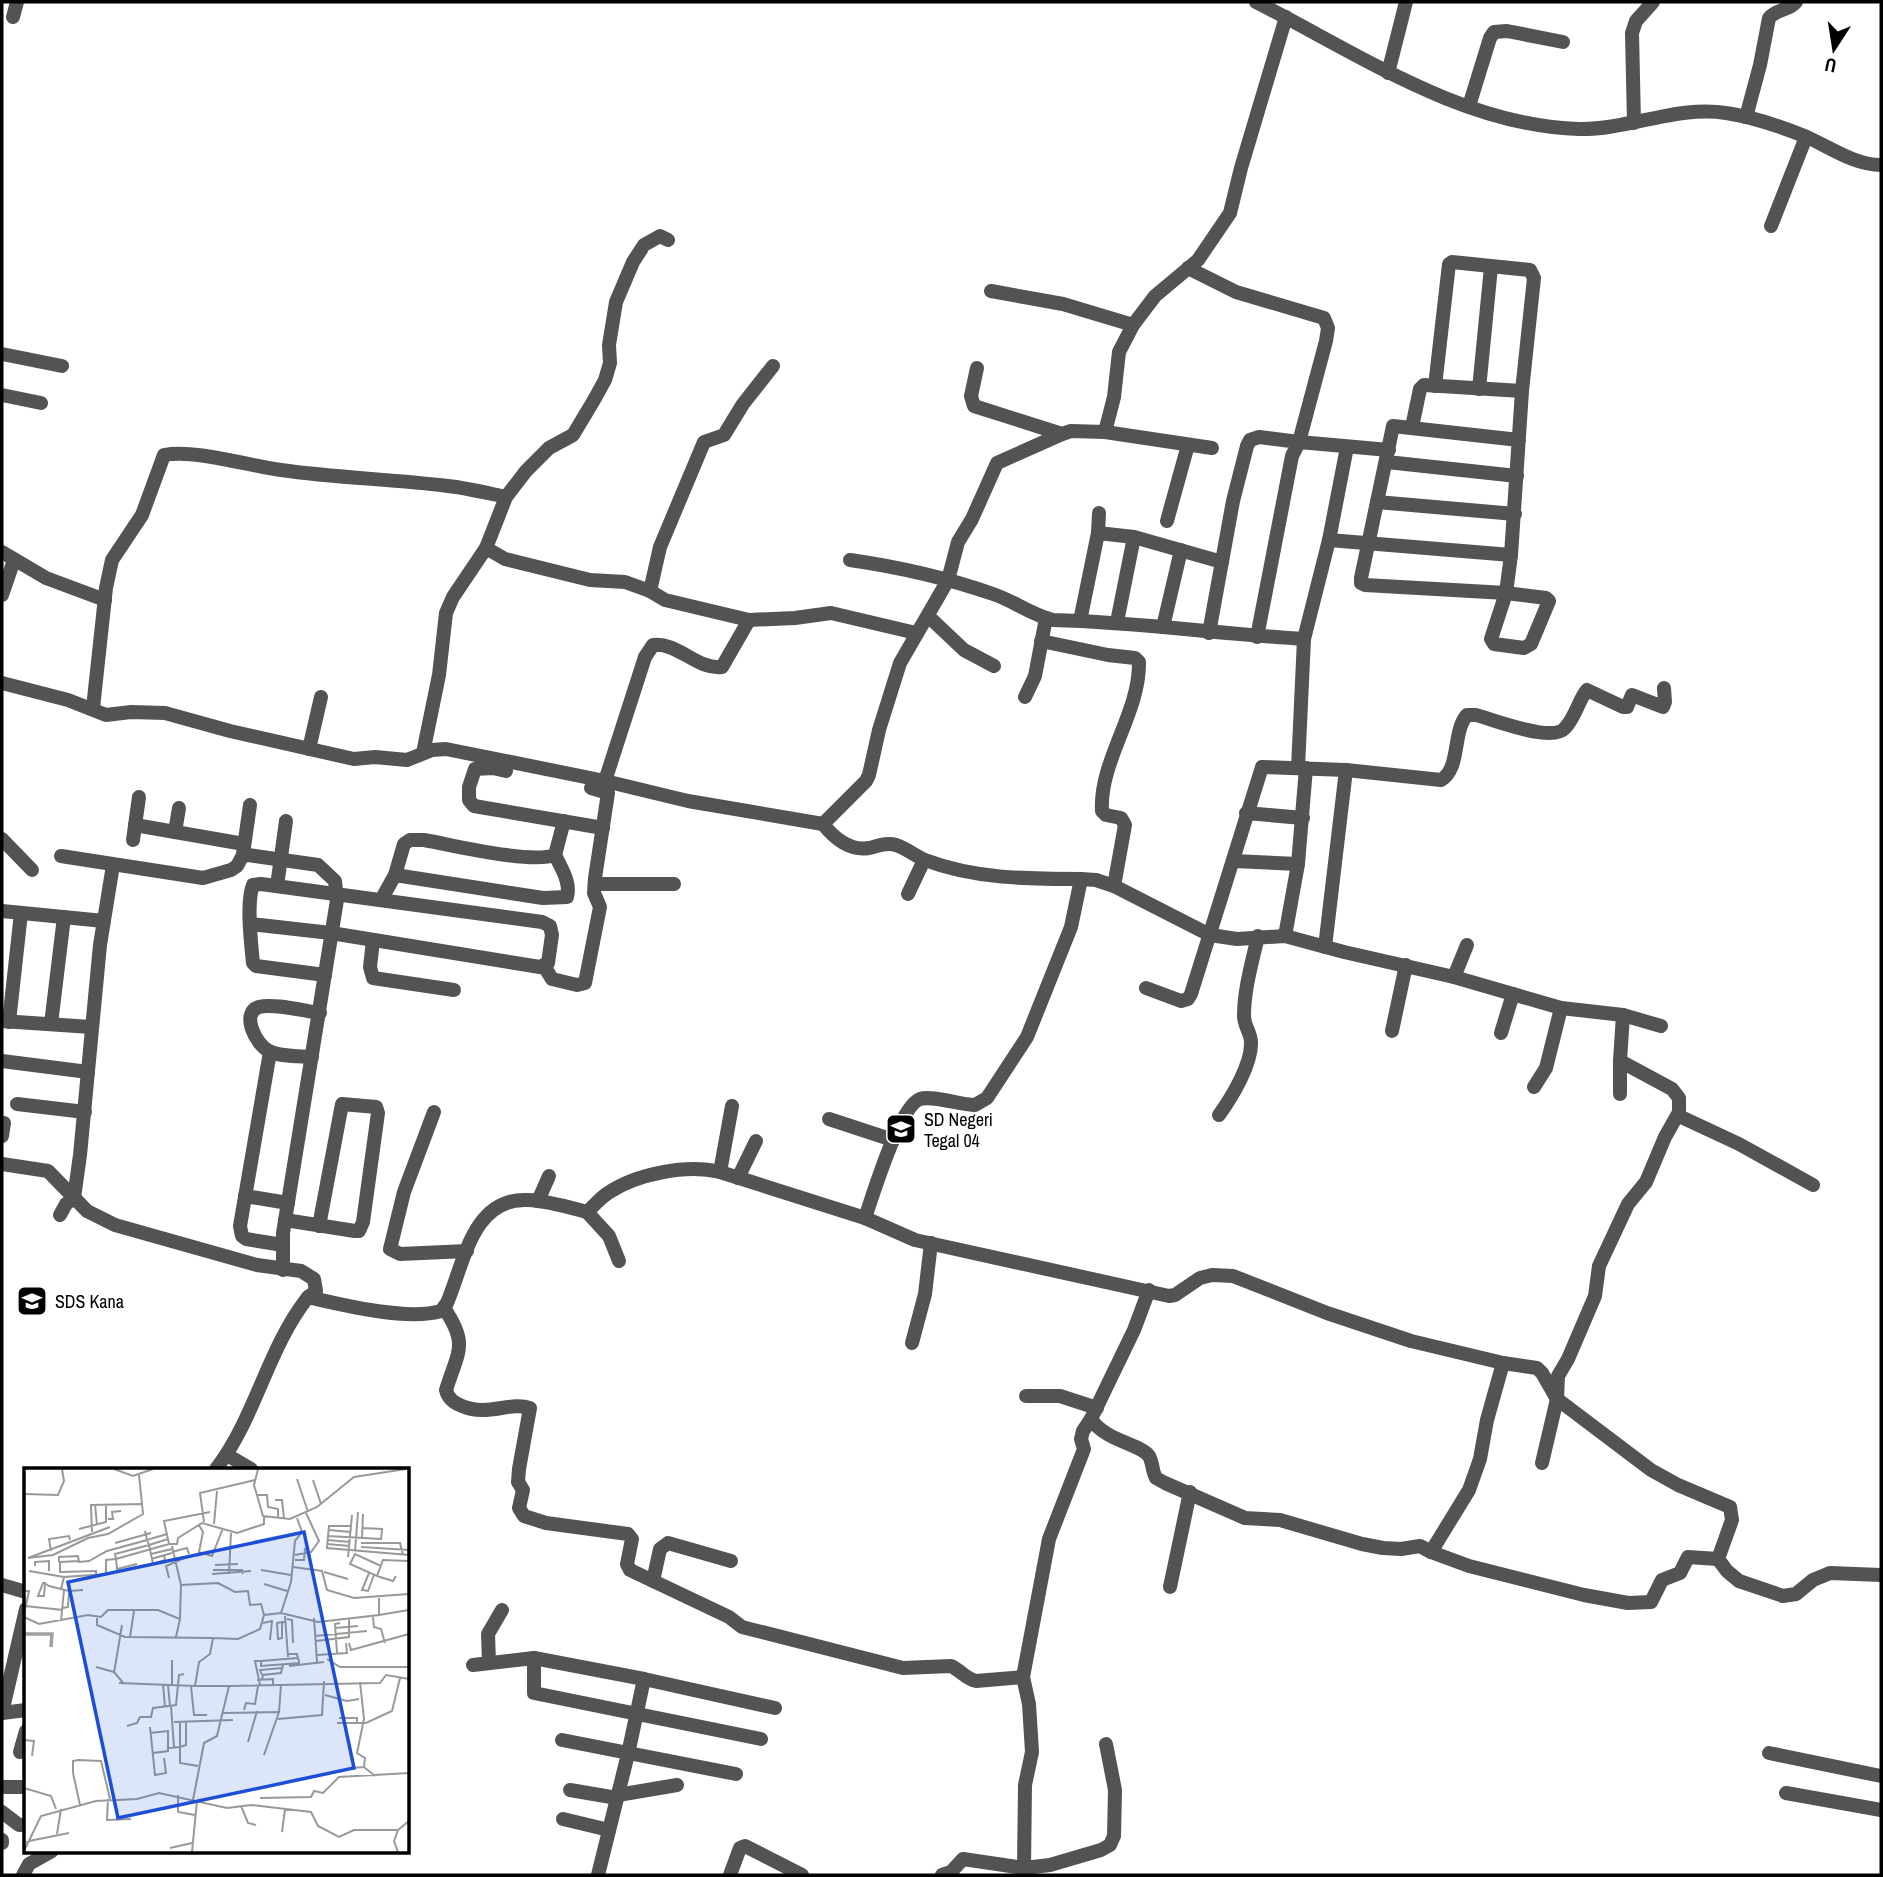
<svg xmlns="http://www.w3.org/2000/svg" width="1883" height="1877" viewBox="0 0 1883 1877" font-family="'Archivo Narrow',sans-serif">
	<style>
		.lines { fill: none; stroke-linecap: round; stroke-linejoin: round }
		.minor { stroke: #535353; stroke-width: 14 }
		.labels { text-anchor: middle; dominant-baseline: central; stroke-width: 5; stroke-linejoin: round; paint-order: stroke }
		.poi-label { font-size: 18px; fill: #000; stroke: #fff; text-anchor: start }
		.inset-river { fill: none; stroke: #a1a1a1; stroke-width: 3.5 }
		.inset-road { fill: none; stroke: #999; stroke-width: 2 }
		.view { fill: #1d4ed8; fill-opacity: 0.15; stroke: #1d4ed8; stroke-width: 3.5 }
		.inset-edge { fill: none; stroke: #000; stroke-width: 3.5 }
	</style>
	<rect width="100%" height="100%" fill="#fff"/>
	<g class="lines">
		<!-- minor -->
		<g class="minor">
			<path d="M1256,2C1357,53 1463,126 1579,129C1628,130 1678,105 1726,113C1754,117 1782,127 1807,137C1831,148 1855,165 1881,165"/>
			<polyline points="13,17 17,2"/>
			<polyline points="1388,73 1406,2"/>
			<polyline points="1469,106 1490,38 1494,32 1507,31 1563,42"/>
			<path d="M1746,117L1760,65L1769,18C1776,9 1789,11 1796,2"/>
			<polyline points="1634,123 1632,33 1636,21 1653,2"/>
			<polyline points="1771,226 1806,137"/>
			<polyline points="668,240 660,236 644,245 633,262 616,302 609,345 610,363 605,380 594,400 573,435 549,448 526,471 506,497 486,548 505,559 590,580 625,582 650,591 665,600 749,620 795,618 831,613 916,633"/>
			<polyline points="1188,268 1236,292 1324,318 1328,328 1326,341 1299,442 1389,450"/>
			<polyline points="991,291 1063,304 1133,325"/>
			<polyline points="2,354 62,366"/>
			<polyline points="977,368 971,396 974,406 1062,434"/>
			<polyline points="1435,386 1449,264 1452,262 1530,270 1534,278 1522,391 1511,555 1506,593 1491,639 1494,644 1524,648 1531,644 1549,601 1546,598 1506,593 1365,585 1361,583 1361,578 1393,426 1519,440"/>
			<polyline points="1479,389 1491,267"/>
			<polyline points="2,395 41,403"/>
			<polyline points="1412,427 1420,389 1424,385 1522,391"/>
			<polyline points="1105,432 1212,448"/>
			<polyline points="1387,462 1517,476"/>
			<polyline points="1377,502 1515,514"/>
			<polyline points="1167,521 1188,445"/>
			<polyline points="1098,533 1134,537 1222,562"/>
			<polyline points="1329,540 1511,555"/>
			<polyline points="2,552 46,578 105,600"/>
			<path d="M850,560C899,567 947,578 993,594C1014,601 1032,615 1053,620C1137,622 1220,634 1304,639"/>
			<polyline points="650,591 660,547 704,442 724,435 743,404 773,366"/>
			<polyline points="2,595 14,560"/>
			<polyline points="928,616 964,650 994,666"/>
			<polyline points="1080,621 1098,533 1099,513"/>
			<polyline points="1117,622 1134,537"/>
			<polyline points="1163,627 1181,550"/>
			<polyline points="1209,633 1233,501 1247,446 1250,440 1259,437 1299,442 1292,456 1257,637"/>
			<path d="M1041,641L1108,655L1135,658L1139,662C1140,713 1099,761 1102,811L1106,815L1121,818L1125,825L1114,886"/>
			<polyline points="2,683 68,700 106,715 131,712 165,713 230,731 354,759 375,757 407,760 432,750 446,749 605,781 688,801 823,824"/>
			<polyline points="1025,697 1035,676 1046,618"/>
			<path d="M93,708L106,588L112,560L142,515L164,455C195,449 249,466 281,470C337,478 392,479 448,486C467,488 487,493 506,497"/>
			<polyline points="309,749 321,697"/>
			<polyline points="423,753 439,675 446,613 453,597 486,548"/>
			<polyline points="1298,768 1304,639 1329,540 1347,447"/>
			<polyline points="506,771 493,768 475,769 469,787 469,800 474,806 603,828"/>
			<path d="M605,781L645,657L653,645C678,642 697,670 722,667L749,620"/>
			<polyline points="1246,813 1303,818"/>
			<polyline points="135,825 244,844"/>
			<polyline points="175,832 179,808"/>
			<polyline points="2,839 32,870"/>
			<polyline points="133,840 139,797"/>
			<polyline points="243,854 250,805"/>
			<polyline points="61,856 203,878 231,870 237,866 243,855 248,855 318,865 335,881 337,900 283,1233 283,1270"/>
			<polyline points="1234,861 1298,864"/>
			<path d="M395,875L543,898L567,897C571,882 561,868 555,855"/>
			<polyline points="1081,879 1096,880 1114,886 1210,935 1237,939 1285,936 1344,952 1454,977 1561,1008 1623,1015 1661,1026"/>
			<polyline points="595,884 674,884"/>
			<polyline points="277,886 286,821"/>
			<polyline points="908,894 924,860"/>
			<path d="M381,900L395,875L404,844L410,840H424C453,845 530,864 555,855L564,821"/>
			<polyline points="2,911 104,921"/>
			<path d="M251,924L331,933L540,967L548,963L552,935L550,926L542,922L261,884L253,885C246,902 251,943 253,963L256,966L325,975"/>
			<polyline points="1285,936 1298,864 1306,768"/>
			<polyline points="373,940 370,967 373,978 454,990"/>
			<polyline points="1325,947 1346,770"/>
			<polyline points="544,966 552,979 577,985 585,983 600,907 594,893 595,878 608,793 591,788"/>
			<polyline points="1454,977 1467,945"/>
			<path d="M1146,988L1181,1001L1188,999L1191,994L1262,767L1346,770L1441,780C1461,768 1452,732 1467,715H1476C1495,720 1552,743 1565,728C1576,716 1578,701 1587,690L1623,707H1627L1632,695L1663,707L1665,702L1664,688"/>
			<polyline points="1623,1015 1620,1061 1672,1089 1679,1098 1679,1116 1739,1144 1813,1185"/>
			<polyline points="2,1021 91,1027"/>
			<polyline points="9,1022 21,913"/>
			<polyline points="51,1024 64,917"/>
			<polyline points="1392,1031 1406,965"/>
			<polyline points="1501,1033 1513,994"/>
			<polyline points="270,1052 240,1226 242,1236 246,1239 283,1245"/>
			<path d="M312,1057C299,1056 280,1057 269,1051C256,1045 240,1013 259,1007C274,1003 304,1011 320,1013"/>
			<polyline points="2,1061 88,1072"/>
			<polyline points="1534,1087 1546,1068 1561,1008"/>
			<polyline points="1620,1094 1620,1061"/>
			<polyline points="17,1104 85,1112"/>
			<polyline points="434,1112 404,1192 390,1249 400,1254 467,1251"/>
			<path d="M1219,1115C1232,1097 1252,1064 1251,1042C1251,1033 1244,1026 1244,1016C1244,989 1252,963 1258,936"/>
			<polyline points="829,1119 893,1140"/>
			<polyline points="2,1136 4,1123"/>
			<polyline points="2,1164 48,1171 87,1211 115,1225 257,1265 301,1271 314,1279 316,1291 308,1297"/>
			<polyline points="720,1172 732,1106"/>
			<polyline points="738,1178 756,1141"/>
			<polyline points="245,1196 288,1203"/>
			<polyline points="538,1201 549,1176"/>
			<polyline points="587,1212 609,1236 619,1261"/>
			<polyline points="60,1215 66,1204 74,1198 80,1155 100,945 113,865"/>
			<polyline points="865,1218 915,1240 1169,1296 1175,1295 1200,1278 1212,1275 1233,1276 1327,1313 1411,1341 1503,1363 1537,1368 1542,1373 1557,1399 1651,1470 1678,1485 1730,1507 1732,1520 1718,1559"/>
			<polyline points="285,1220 355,1231 359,1231 363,1222 378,1113 376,1107 342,1104 319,1226"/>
			<path d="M1149,1290L1134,1330L1091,1419C1105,1441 1141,1444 1149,1456C1153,1463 1152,1471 1156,1478L1165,1483L1245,1518L1280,1520L1362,1544L1383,1548L1401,1549L1420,1546L1431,1552L1469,1566L1584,1595L1628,1603L1651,1602L1662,1580L1680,1573L1688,1557L1718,1559"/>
			<path d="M444,1308C469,1345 458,1351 446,1390C448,1399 454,1403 462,1406C488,1417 510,1401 530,1408L519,1469L518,1482L523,1490L519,1508L524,1516L546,1523L628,1534L632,1539L627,1564L630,1570L729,1617L742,1627L903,1668L951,1666C960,1670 966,1679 976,1681L1023,1677"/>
			<polyline points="912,1343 925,1294 931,1243"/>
			<polyline points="1026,1396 1060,1396 1097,1408"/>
			<polyline points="227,1455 251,1469"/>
			<polyline points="1542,1463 1557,1399 1558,1376 1568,1359 1595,1296 1599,1266 1628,1204 1646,1182 1665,1137 1678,1114"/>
			<path d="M216,1469C256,1417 267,1349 308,1297C342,1305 408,1321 441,1311L447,1303C464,1264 472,1197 528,1200C548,1201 568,1207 587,1212C594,1206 600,1198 608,1193C636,1174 686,1164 720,1172L865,1218C873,1195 899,1107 920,1099C933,1095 960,1105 975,1105L987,1098L1027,1037L1071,927L1081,879C1028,879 975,879 925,860C915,856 906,848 896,845C887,842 878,846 869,848C850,851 834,838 823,824L866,781L869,775L879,730L900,663L948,580L958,542L972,519L997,463L1062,434L1071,431L1105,432L1114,397L1119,352L1133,325L1155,296L1198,260L1230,213L1241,168L1286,17"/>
			<polyline points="1431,1552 1469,1490 1480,1459 1487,1420 1503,1363"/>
			<polyline points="1718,1559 1727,1571 1739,1581 1783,1596 1796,1594 1813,1580 1830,1573 1881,1575"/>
			<polyline points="653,1581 660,1549 668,1543 731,1561"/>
			<polyline points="2,1585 26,1592"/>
			<polyline points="1170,1587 1190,1492"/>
			<polyline points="534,1658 534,1693 761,1739"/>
			<polyline points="489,1663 488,1634 502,1610"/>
			<polyline points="473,1665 534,1658 644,1679 775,1708"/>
			<polyline points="2,1713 26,1609"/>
			<polyline points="2,1713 26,1710"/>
			<polyline points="562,1740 736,1774"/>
			<polyline points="20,1752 26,1731"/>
			<polyline points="1769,1753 1881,1776"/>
			<polyline points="2,1787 26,1787"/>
			<polyline points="570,1790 617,1798"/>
			<polyline points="1786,1793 1881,1810"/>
			<polyline points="618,1795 677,1785"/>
			<polyline points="2,1812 19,1825 26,1825"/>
			<polyline points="563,1819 609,1830"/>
			<polyline points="2,1840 2,1843"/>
			<polyline points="23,1875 29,1864 52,1851"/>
			<polyline points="598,1875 628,1754 644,1679"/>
			<polyline points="730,1875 740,1848 745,1846 802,1875"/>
			<polyline points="942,1875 951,1872 963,1859 1024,1868 1050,1865 1101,1850 1110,1845 1114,1836 1115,1790 1106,1744"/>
			<polyline points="1026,1875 1024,1868 1025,1785 1032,1752 1029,1704 1023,1677 1049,1539 1084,1449 1081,1439 1083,1431 1091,1419"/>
		</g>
	</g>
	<!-- icons -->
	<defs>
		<g id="school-square" transform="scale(1.575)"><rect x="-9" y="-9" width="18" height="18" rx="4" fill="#000" stroke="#fff"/><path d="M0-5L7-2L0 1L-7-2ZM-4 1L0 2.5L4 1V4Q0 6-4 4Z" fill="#fff"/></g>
	</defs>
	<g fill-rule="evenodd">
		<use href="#school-square" x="901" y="1129"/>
		<use href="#school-square" x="32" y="1301"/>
	</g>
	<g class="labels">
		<!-- poi labels -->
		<g class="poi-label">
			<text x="924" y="1119">SD Negeri<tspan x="924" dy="21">Tegal 04</tspan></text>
			<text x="55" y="1301">SDS Kana</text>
		</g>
	</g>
	<!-- overview -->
	<g transform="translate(24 1468)">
		<rect width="385" height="385" fill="#fff"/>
		<path class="inset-river" d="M0,166H28L27,179"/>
		<path class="inset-road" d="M90,1L109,8L129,1M234,1L230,17L239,48L266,51L293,39L330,9L382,1M273,11L284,44M289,12L297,36M0,26L34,27L40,13L38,1M233,27H243L244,39L254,41V49M251,32H258L260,50M71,36L73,57M84,51H89L88,44L97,43M180,54L176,25L231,12M190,56L193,23M175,57L179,64L175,84L188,88L199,60M327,58H305L303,80L385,87M86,59L4,90L29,87L64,70L84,66L119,46L115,7M338,60L358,61L357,72M55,61L82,54V37M304,62L327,64M121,63L123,72L143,66M68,64L67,37L119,36M304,68L357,71M338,70L339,46M303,72L326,74M91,75L127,65M337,75H376L379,87M145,76H153L154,70L178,55L213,65L240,56V48M303,76L326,78M148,78L157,117L156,150M337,79L385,82M27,83L25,71L45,68L46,72M331,83L334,44M148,84L163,80L165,86M127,86L148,81M140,87L141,92L129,96L125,77L144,71M271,87L287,84L295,73L282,45M324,89L328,47M127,91L148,85M271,92H280L281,80M35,94V89L54,88L55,94L65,93L83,83L123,72L125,77L91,86L92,91L145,76L140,53L186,44M191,97L214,96M11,98V94L25,93V103M357,98L331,86L326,96L353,108L359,92L385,93M269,99L298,103L303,122L330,130L385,126M189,102H218L219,106M237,102L267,107M5,103L40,109M36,104L72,103V108M300,104L324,111M36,105V94L55,93M345,105L338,122L344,123L350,107M188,106L227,103M205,106L207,65M353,108L369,113L372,108M145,110L142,98L163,89M21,115L20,128H14L19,115H21L22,116L25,118L45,123L59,122M240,116L263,123M157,117L194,115L211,124L224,123L226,137L237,136L240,147M37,121L40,109L82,106V92L92,91L93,101L113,96M0,123H5L0,146M1,138L39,142M39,140L44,139L45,123M257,145L294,154L355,147V130M355,147L385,142M261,148L264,189M0,149L15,156L64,147L77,149L84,142H134L156,151L152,169M349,149L350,159L357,161L361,175M73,150V157L101,169L189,170M290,150L293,194M263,151L268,152L269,175M37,153L40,122M258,154V170L254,171L253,155L258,154H262M239,155L248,153L246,172M311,160L334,158M291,168L343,163M106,169L110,143M292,173L325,169V150M325,175L327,182L385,166M313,185L311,156L316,155M264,186H273V187L275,193V195L237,198V193L274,190M293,187L323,185L322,175M303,191L316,199H385M265,198L300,194M72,199L90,204L100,216M90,205L98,157M238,207L236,202L258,200M233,212L249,211V216M238,212L239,207L257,205L259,197M336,214L340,251L333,285L341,290L340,299M95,215L171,218M139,216L141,239M148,216V192M144,217L146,238M236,217L231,193H237M167,218L170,247H183M205,218L356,215L362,207L385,211M301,227L323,233L335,231M147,238L150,279M220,242L222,235L231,236L234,218M255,244L257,217M199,245L255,244L240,287M315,250H333V255M254,251L298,247L300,213M156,253V279L162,277V253M150,254L209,252M313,255H342L368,243L376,210M103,258L113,255L116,249H127L129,240L152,237L155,207L160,206M126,259L131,307L142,305L140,290M126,265L144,263V283L129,285M0,272L10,273L8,288M224,274L233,243M144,280L156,279V295L174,298M328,300L340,299L351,308M0,320L27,328L32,341M154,327V344L171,347M236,330L287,329L290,323L299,325L315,309L385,305M84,331L83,352L107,351M169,332L180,275L193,268L205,218H171L175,194L186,186L189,170L214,171L236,161L240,147L257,145L267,114L271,73L278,64L273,50M56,337L49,305V293L54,292L77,293L86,331M217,338L224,355L232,357M374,362L370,373L374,384M258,364L261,341M33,366L37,341M0,374L45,365M146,380L168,375M0,383L17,348L72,333L113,331L135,325L203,340L227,337L287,344L294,358L315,369L330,362H374L385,353M168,384L173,333"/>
		<path class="view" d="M280,64L330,300L94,350L44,114Z"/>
		<rect width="385" height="385" class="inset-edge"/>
	</g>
	<!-- border -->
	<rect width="1883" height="1877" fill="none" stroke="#000000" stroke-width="7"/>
	<!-- north arrow -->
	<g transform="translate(1834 49) rotate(192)" stroke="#ffffff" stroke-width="5" paint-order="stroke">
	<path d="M0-5L12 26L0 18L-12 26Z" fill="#000000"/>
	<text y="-10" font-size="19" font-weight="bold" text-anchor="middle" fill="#000000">U</text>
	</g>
</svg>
